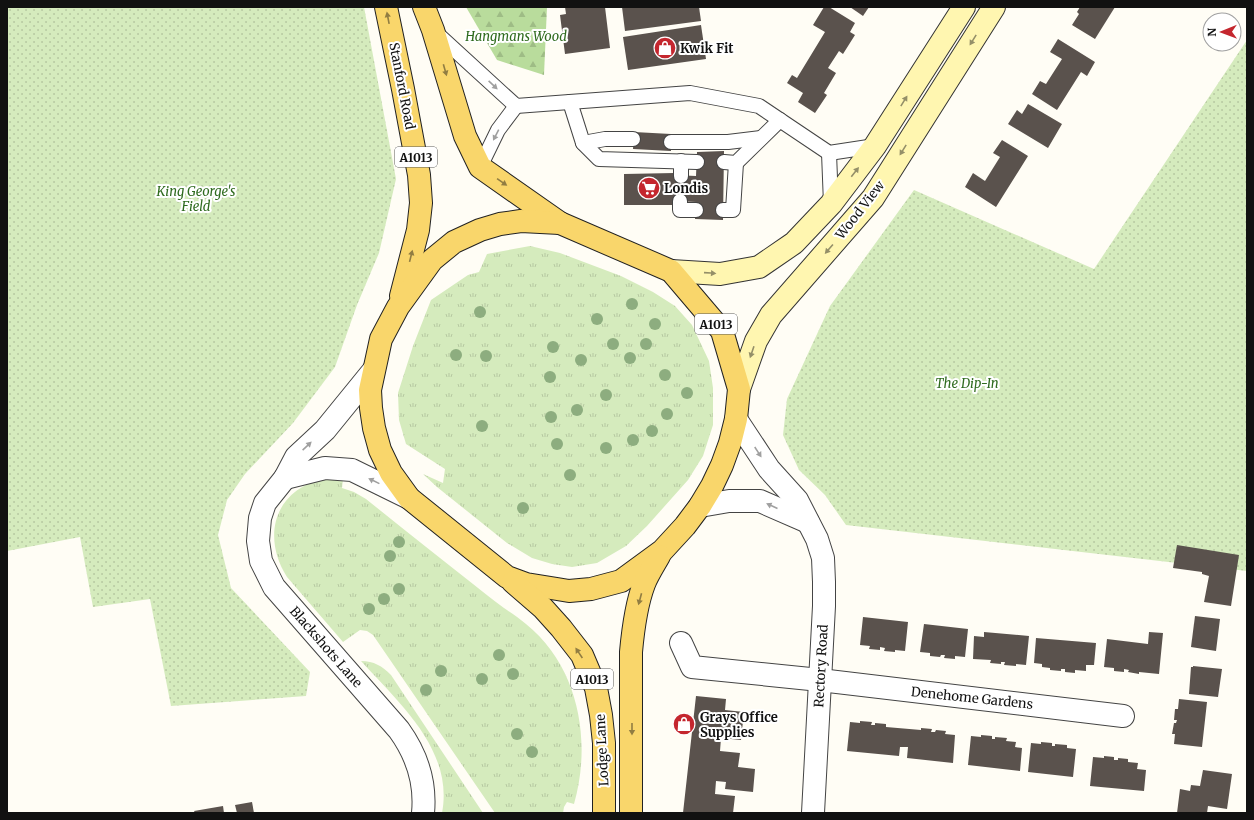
<svg xmlns="http://www.w3.org/2000/svg" width="1254" height="820" viewBox="0 0 1254 820" font-family="Merriweather,serif">
	<style>
		.grass { fill: url(#grass-tufts) }
		.forest { fill: url(#forest-firs) }
		.park { fill: url(#park-dots) }
		.building { fill: #5a524d }
		.lines { fill: none; stroke-linecap: round; stroke-linejoin: round }
		.service-casing { stroke: #444; stroke-width: 16 }
		.minor-casing { stroke: #444; stroke-width: 24 }
		.tertiary-casing { stroke: #444; stroke-width: 24 }
		.secondary-casing { stroke: #333; stroke-width: 24 }
		.primary-casing { stroke: #222; stroke-width: 24 }
		.service { stroke: #fff; stroke-width: 14 }
		.minor { stroke: #fff; stroke-width: 22 }
		.tertiary { stroke: #fff; stroke-width: 22 }
		.secondary { stroke: #fff6b0; stroke-width: 22 }
		.primary { stroke: #f9d66b; stroke-width: 22 }
		.tree { fill: #8dad7f }
		.oneway { fill: #917d42 }
		.oneway2 { fill: #948f68 }
		.oneway3 { fill: #a0a0a0 }
		.labels { text-anchor: middle; dominant-baseline: central; stroke-width: 4; stroke-linejoin: round; paint-order: stroke }
		.shield { fill: #fff; stroke: #585858; stroke-width: 1 }
		.shield-label { font-size: 12px; font-weight: bold; fill: #111 }
		.park-label { font-size: 13px; font-style: italic; fill: #2f6b1f; stroke: #fff }
		.poi-label { font-size: 13px; font-weight: bold; fill: #111; stroke: #fff; text-anchor: start }
		.street-label { font-size: 13px; fill: #111; stroke: #fff }
	</style>
	<defs>
		<pattern id="grass-tufts" width="24" height="20" patternUnits="userSpaceOnUse"><rect width="24" height="20" fill="#d5ebbd"/><path d="M3 7l-1-3M5 7V3M7 7l1-3M15 17l-1-3M17 17v-4M19 17l1-3" fill="none" stroke="#b6c8a1"/></pattern>
		<pattern id="forest-firs" width="22" height="20" patternUnits="userSpaceOnUse"><rect width="22" height="20" fill="#b9dc9c"/><path d="M5 1l3.5 6h-7zM16 11l3.5 6h-7z" fill="#9ebc85"/></pattern>
		<pattern id="park-dots" width="8" height="8" patternUnits="userSpaceOnUse"><rect width="8" height="8" fill="#d5ebbd"/><path d="M2 2h.1M6 6h.1" fill="none" stroke="#b6c8a1" stroke-width="1.8" stroke-linecap="round"/></pattern>
	</defs>
	<rect width="100%" height="100%" fill="#fffdf5"/>
	<!-- grass -->
	<g class="grass">
		<polygon points="530,246 560,253 621,276 653,292 675,306 692,325 709,361 713,388 713,425 703,456 688,480 647,526 626,546 597,563 572,567 552,564 532,558 507,543 437,487 423,474 443,483 445,469 406,444 399,420 398,393 413,346 431,300 468,275 479,272 487,254"/>
		<path d="M324,479H343L342,488L354,492L366,499C401,527 437,556 473,584C483,592 493,600 504,608C511,613 519,618 526,624C579,667 592,741 574,804L567,802L564,807L563,813H495L373,635L367,631L360,630L343,642L287,577C261,536 275,489 324,479Z"/>
		<path d="M361,661C374,661 382,666 391,675L483,813H442C454,750 399,703 361,661Z"/>
	</g>
	<!-- forest -->
	<polygon class="forest" points="466,7 547,7 544,75 497,60"/>
	<!-- park -->
	<g class="park">
		<polygon points="7,7 364,7 396,179 379,253 357,305 335,367 293,423 245,474 227,500 218,535 231,588 310,672 306,696 171,706 150,599 93,607 80,537 7,551"/>
		<polygon points="1247,40 1247,571 846,525 825,495 799,470 783,435 787,399 830,306 914,190 1094,269"/>
	</g>
	<!-- building -->
	<g class="building">
		<polygon points="565,7 605,7 610,48 565,54 560,15 566,14"/>
		<polygon points="622,7 699,7 701,21 625,31"/>
		<polygon points="824,7 829,7 855,23 850,32 855,35 843,54 839,51 828,68 836,73 824,93 827,95 815,113 798,102 803,93 787,83 792,75 797,78 825,32 813,25"/>
		<polygon points="850,7 869,7 863,16"/>
		<polygon points="1080,7 1115,7 1095,39 1072,25 1079,14 1077,12"/>
		<polygon points="701,25 706,59 628,70 623,37"/>
		<polygon points="1058,39 1095,62 1087,76 1081,72 1057,110 1032,94 1040,81 1046,84 1062,59 1050,52"/>
		<polygon points="1028,104 1062,124 1048,148 1008,124 1017,110 1022,114"/>
		<polygon points="634,132 671,134 671,151 633,149"/>
		<polygon points="1002,140 1028,156 996,207 965,187 973,173 985,181 1000,157 993,153"/>
		<polygon points="724,151 723,220 695,219 696,202 674,201 674,205 624,205 624,174 674,173 674,175 696,176 697,152"/>
		<polygon points="1177,545 1239,555 1231,606 1204,602 1209,576 1202,574 1202,572 1173,568"/>
		<polygon points="1195,616 1220,619 1216,651 1191,647"/>
		<polygon points="863,617 908,622 905,651 895,650 895,652 884,651 885,648 880,647 880,650 869,649 870,646 860,645"/>
		<polygon points="924,624 968,629 965,657 955,656 955,659 944,658 945,655 941,655 940,657 930,656 930,653 920,652"/>
		<polygon points="984,632 1029,636 1026,665 1016,664 1016,666 1004,665 1005,662 1001,662 1001,664 990,663 991,660 973,659 974,636 984,637"/>
		<polygon points="1149,632 1163,633 1159,674 1139,672 1139,674 1128,672 1129,670 1124,669 1124,672 1114,671 1114,668 1104,667 1107,639 1148,644"/>
		<polygon points="1036,638 1096,643 1094,665 1086,665 1086,671 1075,670 1075,673 1065,672 1065,669 1061,669 1061,671 1050,670 1050,668 1042,667 1042,664 1034,663"/>
		<polygon points="1193,666 1222,669 1218,697 1189,694 1191,667 1193,667"/>
		<polygon points="696,696 726,699 725,710 744,712 741,740 721,738 720,751 740,753 738,767 755,769 753,792 725,789 726,782 716,781 715,794 735,796 733,813 683,813"/>
		<polygon points="1179,699 1207,702 1202,747 1174,744 1175,734 1172,734 1174,723 1176,723 1177,720 1174,720 1175,709 1178,709"/>
		<polygon points="860,721 872,722 871,725 875,725 875,723 886,724 886,727 921,730 921,728 932,729 931,732 935,732 936,730 946,731 945,734 955,735 953,763 907,758 908,747 900,747 899,756 847,751 850,722 860,723"/>
		<polygon points="981,735 992,736 992,739 995,739 995,737 1007,738 1006,741 1016,742 1015,747 1022,748 1020,771 968,765 971,736 981,737"/>
		<polygon points="1041,742 1052,743 1052,746 1055,746 1055,744 1067,745 1067,748 1076,749 1073,777 1028,772 1031,743 1041,744"/>
		<polygon points="1104,756 1114,757 1114,760 1118,760 1118,758 1128,759 1128,762 1138,763 1137,769 1146,770 1144,791 1090,786 1093,757 1104,758"/>
		<polygon points="1203,770 1232,774 1227,809 1208,806 1207,813 1177,813 1180,789 1190,791 1191,785 1200,786"/>
		<polygon points="252,802 254,813 237,813 235,805"/>
		<polygon points="223,806 224,813 195,813 194,811"/>
	</g>
	<g class="lines">
		<!-- service casing -->
		<g class="service-casing">
			<g id="service">
				<polyline points="434,31 516,106 690,93 759,106 829,153 875,146"/>
				<polyline points="570,102 583,143 599,159 697,162"/>
				<polyline points="671,142 728,142 761,138"/>
				<polyline points="583,143 605,139 633,139"/>
				<polyline points="829,153 831,204"/>
				<polyline points="724,162 736,163 780,120"/>
				<polyline points="480,167 498,130 516,106"/>
				<polyline points="681,176 681,161"/>
				<polyline points="680,201 680,210 696,210"/>
				<polyline points="723,210 733,210 736,163"/>
			</g>
		</g>
		<!-- minor casing -->
		<g class="minor-casing">
			<g id="minor">
				<polyline points="736,419 769,469 797,500 817,539 823,558 824,582 824,606 813,813"/>
				<polyline points="700,506 729,501 760,501 808,522"/>
				<polyline points="681,643 692,667 820,680 1123,716"/>
			</g>
		</g>
		<!-- tertiary casing -->
		<g class="tertiary-casing">
			<g id="tertiary">
				<path d="M373,371L325,430L296,457L285,478L265,503L260,518L258,541L261,561L274,587L399,730C417,755 426,782 423,813"/>
				<polyline points="285,478 325,468 352,470 409,498"/>
			</g>
		</g>
		<!-- secondary casing -->
		<g class="secondary-casing">
			<g id="secondary">
				<polyline points="671,271 720,274 759,267 794,243 831,204 875,146 964,7"/>
				<polyline points="739,389 756,341 771,315 873,198 994,7"/>
			</g>
		</g>
		<!-- primary casing -->
		<g class="primary-casing">
			<g id="primary">
				<polyline points="386,7 403,89 419,175 421,203 418,230 401,296"/>
				<polyline points="424,7 433,30 465,136 480,167 560,223"/>
				<polygon points="521,221 560,223 671,271 722,331 739,389 736,419 730,443 722,465 712,486 700,506 685,526 662,551 621,581 591,589 569,591 557,589 526,584 507,577 409,498 391,473 380,450 374,428 371,408 370,390 381,339 398,307 432,260 454,242 480,230 500,224"/>
				<polyline points="513,582 543,608 561,628 582,655 596,688 601,715 604,743 604,813"/>
				<path d="M631,813V652C633,630 636,605 644,584C648,574 654,565 659,556"/>
			</g>
		</g>
		<!-- service -->
		<use href="#service" class="service"/>
		<!-- minor -->
		<use href="#minor" class="minor"/>
		<!-- tertiary -->
		<use href="#tertiary" class="tertiary"/>
		<!-- secondary -->
		<use href="#secondary" class="secondary"/>
		<!-- primary -->
		<use href="#primary" class="primary"/>
	</g>
	<!-- trees -->
	<g class="tree">
		<circle cx="632" cy="304" r="6"/>
		<circle cx="480" cy="312" r="6"/>
		<circle cx="597" cy="319" r="6"/>
		<circle cx="655" cy="324" r="6"/>
		<circle cx="613" cy="344" r="6"/>
		<circle cx="646" cy="344" r="6"/>
		<circle cx="553" cy="347" r="6"/>
		<circle cx="456" cy="355" r="6"/>
		<circle cx="486" cy="356" r="6"/>
		<circle cx="630" cy="358" r="6"/>
		<circle cx="581" cy="360" r="6"/>
		<circle cx="665" cy="375" r="6"/>
		<circle cx="550" cy="377" r="6"/>
		<circle cx="687" cy="393" r="6"/>
		<circle cx="606" cy="395" r="6"/>
		<circle cx="577" cy="410" r="6"/>
		<circle cx="667" cy="414" r="6"/>
		<circle cx="551" cy="417" r="6"/>
		<circle cx="482" cy="426" r="6"/>
		<circle cx="652" cy="431" r="6"/>
		<circle cx="633" cy="440" r="6"/>
		<circle cx="557" cy="444" r="6"/>
		<circle cx="606" cy="448" r="6"/>
		<circle cx="570" cy="475" r="6"/>
		<circle cx="523" cy="508" r="6"/>
		<circle cx="399" cy="542" r="6"/>
		<circle cx="390" cy="556" r="6"/>
		<circle cx="399" cy="589" r="6"/>
		<circle cx="384" cy="599" r="6"/>
		<circle cx="369" cy="609" r="6"/>
		<circle cx="499" cy="655" r="6"/>
		<circle cx="441" cy="671" r="6"/>
		<circle cx="513" cy="674" r="6"/>
		<circle cx="482" cy="679" r="6"/>
		<circle cx="426" cy="690" r="6"/>
		<circle cx="517" cy="734" r="6"/>
		<circle cx="532" cy="752" r="6"/>
	</g>
	<!-- one-way arrows -->
	<defs><path id="oneway-solid" d="M-6-.8H1V-3.2L6.5 0L1 3.2V.8H-6Z"/></defs>
	<g class="oneway">
		<use href="#oneway-solid" transform="translate(388 18) rotate(-101)"/>
		<use href="#oneway-solid" transform="translate(445 70) rotate(74)"/>
		<use href="#oneway-solid" transform="translate(502 182) rotate(35)"/>
		<use href="#oneway-solid" transform="translate(411 256) rotate(-76)"/>
		<use href="#oneway-solid" transform="translate(640 599) rotate(105)"/>
		<use href="#oneway-solid" transform="translate(579 653) rotate(-124)"/>
		<use href="#oneway-solid" transform="translate(632 729) rotate(90)"/>
	</g>
	<g class="oneway2">
		<use href="#oneway-solid" transform="translate(973 40) rotate(122)"/>
		<use href="#oneway-solid" transform="translate(904 101) rotate(-58)"/>
		<use href="#oneway-solid" transform="translate(903 150) rotate(122)"/>
		<use href="#oneway-solid" transform="translate(855 172) rotate(-52)"/>
		<use href="#oneway-solid" transform="translate(829 249) rotate(131)"/>
		<use href="#oneway-solid" transform="translate(710 273) rotate(4)"/>
		<use href="#oneway-solid" transform="translate(752 352) rotate(109)"/>
	</g>
	<g class="oneway3">
		<use href="#oneway-solid" transform="translate(493 85) rotate(43)"/>
		<use href="#oneway-solid" transform="translate(496 135) rotate(117)"/>
		<use href="#oneway-solid" transform="translate(307 446) rotate(-43)"/>
		<use href="#oneway-solid" transform="translate(758 452) rotate(57)"/>
		<use href="#oneway-solid" transform="translate(374 481) rotate(-154)"/>
		<use href="#oneway-solid" transform="translate(772 506) rotate(-156)"/>
	</g>
	<!-- icons -->
	<defs>
		<g id="shop-disc" transform="scale(1.15)"><circle r="9.5" fill="#c4262e" stroke="#fff"/><path d="M-5-2.5h2.3a2.7 3.5 0 0 1 5.4 0H5L5.5 6h-11ZM-1.5-2.5h3a1.5 2.3 0 0 0-3 0Z" fill="#fff"/></g>
		<g id="supermarket-disc" transform="scale(1.15)"><circle r="9.5" fill="#c4262e" stroke="#fff"/><path d="M-6-5.5h2.5l.6 2H6L4.5 2H-2.5L-4.4-4H-6ZM-1.5 3.2a1.3 1.3 0 1 0 .1 0ZM3 3.2a1.3 1.3 0 1 0 .1 0Z" fill="#fff"/></g>
	</defs>
	<g fill-rule="evenodd">
		<use href="#shop-disc" x="665" y="48"/>
		<use href="#supermarket-disc" x="649" y="188"/>
		<use href="#shop-disc" x="684" y="724"/>
	</g>
	<g class="labels">
		<!-- shield labels -->
		<g class="shield">
			<rect x="395" y="147" width="42" height="20" rx="3"/>
			<rect x="695" y="314" width="42" height="20" rx="3"/>
			<rect x="571" y="669" width="42" height="20" rx="3"/>
		</g>
		<g class="shield-label">
			<text x="416" y="157">A1013</text>
			<text x="716" y="324">A1013</text>
			<text x="592" y="679">A1013</text>
		</g>
		<!-- park labels -->
		<g class="park-label">
			<text x="516" y="36">Hangmans Wood</text>
			<text x="196" y="191">King George's<tspan x="196" dy="15">Field</tspan></text>
			<text x="967" y="383">The Dip-In</text>
		</g>
		<!-- poi labels -->
		<g class="poi-label">
			<text x="680" y="48">Kwik Fit</text>
			<text x="664" y="188">Londis</text>
			<text x="700" y="717">Grays Office<tspan x="700" dy="15">Supplies</tspan></text>
		</g>
		<!-- street labels -->
		<g class="street-label">
			<text transform="translate(402 86) rotate(79)">Stanford Road</text>
			<text transform="translate(860 210) rotate(-52)">Wood View</text>
			<text transform="translate(326 647) rotate(49)">Blackshots Lane</text>
			<text transform="translate(821 666) rotate(-87)">Rectory Road</text>
			<text transform="translate(972 698) rotate(6)">Denehome Gardens</text>
			<text transform="translate(602 750) rotate(-93)">Lodge Lane</text>
		</g>
	</g>
	<!-- border -->
	<rect width="1254" height="820" fill="none" stroke="#111111" stroke-width="16"/>
	<!-- north arrow -->
	<g transform="translate(1222 32) rotate(269)"><circle r="19" fill="#ffffff" stroke="#a0a0a0"/>
	<path d="M0-3L7 15L0 10L-7 15Z" fill="#c4262e"/>
	<text y="-6" font-size="11" font-weight="bold" text-anchor="middle" fill="#111111">N</text>
	</g>
</svg>
